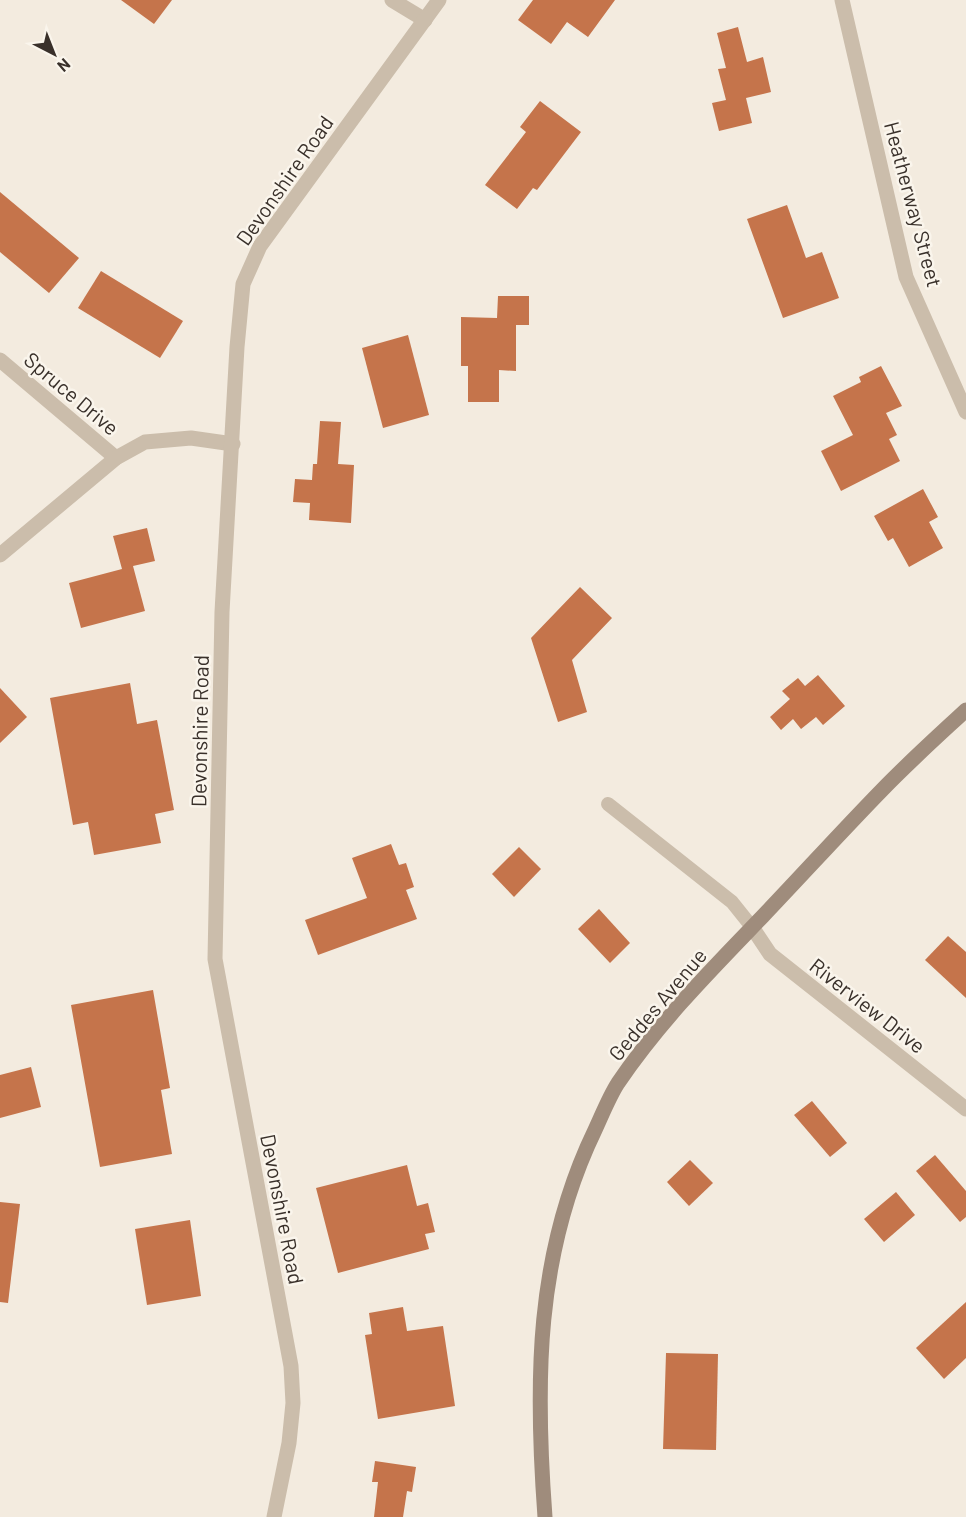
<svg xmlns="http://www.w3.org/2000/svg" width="966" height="1517" viewBox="0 0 966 1517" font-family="Barlow,sans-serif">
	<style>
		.building { fill: #c5744b }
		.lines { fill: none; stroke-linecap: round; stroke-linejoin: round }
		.service { stroke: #cbbdab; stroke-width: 14 }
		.minor { stroke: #cbbdab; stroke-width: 15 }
		.secondary { stroke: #9f8c7c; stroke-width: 15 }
		.labels { text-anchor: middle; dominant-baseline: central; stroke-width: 5; stroke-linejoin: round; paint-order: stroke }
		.street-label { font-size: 21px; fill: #39302a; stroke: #faf5ec }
	</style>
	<rect width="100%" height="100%" fill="#f3ebdf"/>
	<!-- building -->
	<g class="building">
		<polygon points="121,0 172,0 154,24"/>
		<polygon points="533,0 615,0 588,37 567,22 551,44 518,20"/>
		<polygon points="738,27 747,62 763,57 771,92 746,98 752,123 719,131 712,103 726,100 718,69 726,68 717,33"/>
		<polygon points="540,101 581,132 537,190 533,188 517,209 485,185 526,132 520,127"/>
		<polygon points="0,192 79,258 49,293 0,252"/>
		<polygon points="787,205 806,258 822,252 839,298 783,318 747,219"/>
		<polygon points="101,271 183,321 160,358 78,308"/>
		<polygon points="498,296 529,296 529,325 516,325 516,371 499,370 499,402 468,402 468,366 461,366 461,317 497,318"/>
		<polygon points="408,335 429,415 383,428 362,348"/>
		<polygon points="881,366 902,406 886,413 897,435 889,439 900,461 841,491 821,451 853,435 833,396 861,382 859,377"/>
		<polygon points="320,421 341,422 338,464 354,465 351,523 309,520 310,503 293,502 295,479 312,480 313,464 317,464"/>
		<polygon points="923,489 938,517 929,522 943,548 909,567 893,538 888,541 874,516"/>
		<polygon points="147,528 155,561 133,566 145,611 81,628 69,583 122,569 113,536"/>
		<polygon points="580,587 612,618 572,660 587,712 558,722 531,638"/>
		<polygon points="818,675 845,706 823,725 816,717 801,729 793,719 781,730 770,717 790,699 782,691 798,678 805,686"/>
		<polygon points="130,683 137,724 157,720 174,810 155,814 161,843 94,855 88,822 73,825 50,698"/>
		<polygon points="0,688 27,717 0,743"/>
		<polygon points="391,844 399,865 406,863 414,887 406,890 417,919 318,955 305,920 367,898 352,858"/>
		<polygon points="519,847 541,869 514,897 492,874"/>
		<polygon points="599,909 630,943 610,963 578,929"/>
		<polygon points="948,936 966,952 966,998 925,960"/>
		<polygon points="153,990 170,1088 161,1090 172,1154 100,1167 71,1005"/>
		<polygon points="31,1067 41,1107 0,1118 0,1075"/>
		<polygon points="812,1101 847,1143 830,1157 794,1115"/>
		<polygon points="935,1155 966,1191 966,1217 960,1222 916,1171"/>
		<polygon points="690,1160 713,1183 689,1206 667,1182"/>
		<polygon points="407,1165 417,1206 428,1203 435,1232 425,1234 429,1249 338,1273 316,1188"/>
		<polygon points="896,1192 915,1215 884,1242 864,1219"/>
		<polygon points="0,1202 20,1204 8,1303 0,1302"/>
		<polygon points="190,1220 201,1296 147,1305 135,1229"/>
		<polygon points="966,1302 966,1358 944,1379 916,1348"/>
		<polygon points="403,1307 407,1331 443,1326 455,1406 378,1419 365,1335 372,1334 369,1313"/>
		<polygon points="666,1353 718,1354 716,1450 663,1449"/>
		<polygon points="375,1461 416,1467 412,1492 407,1491 403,1517 374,1517 378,1482 372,1482"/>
	</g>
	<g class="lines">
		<!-- service -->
		<polyline class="service" points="608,804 732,902 752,927"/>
		<!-- minor -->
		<g class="minor">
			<polyline points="392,0 425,20"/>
			<polyline points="842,0 906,277 966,412"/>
			<polyline points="0,360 116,458"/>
			<polyline points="0,555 116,458 145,442 191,438 233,444"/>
			<polyline points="752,927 770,954 966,1109"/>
			<polyline points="274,1517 289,1443 293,1403 291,1366 215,959 222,612 237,347 243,284 260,246 439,0"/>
		</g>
		<!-- secondary -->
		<path class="secondary" d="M545,1517C535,1383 535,1254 595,1130C602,1115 609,1097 618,1083C660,1021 712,969 763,916C803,874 842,831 882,790C909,762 938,736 966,710"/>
	</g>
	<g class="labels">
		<!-- street labels -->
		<g class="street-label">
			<text transform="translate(284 180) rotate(-55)">Devonshire Road</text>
			<text transform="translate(914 204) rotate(75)">Heatherway Street</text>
			<text transform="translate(72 393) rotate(40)">Spruce Drive</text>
			<text transform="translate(199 731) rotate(-89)">Devonshire Road</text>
			<text transform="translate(657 1004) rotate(-50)">Geddes Avenue</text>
			<text transform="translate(868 1005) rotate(38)">Riverview Drive</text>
			<text transform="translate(283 1209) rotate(79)">Devonshire Road</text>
		</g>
	</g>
	<!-- north arrow -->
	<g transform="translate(54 54) rotate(138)" stroke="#faf5ec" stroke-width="4.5" paint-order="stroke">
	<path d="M0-4.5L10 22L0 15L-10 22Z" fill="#39302a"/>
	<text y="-9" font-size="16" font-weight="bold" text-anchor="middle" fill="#39302a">N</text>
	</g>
</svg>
